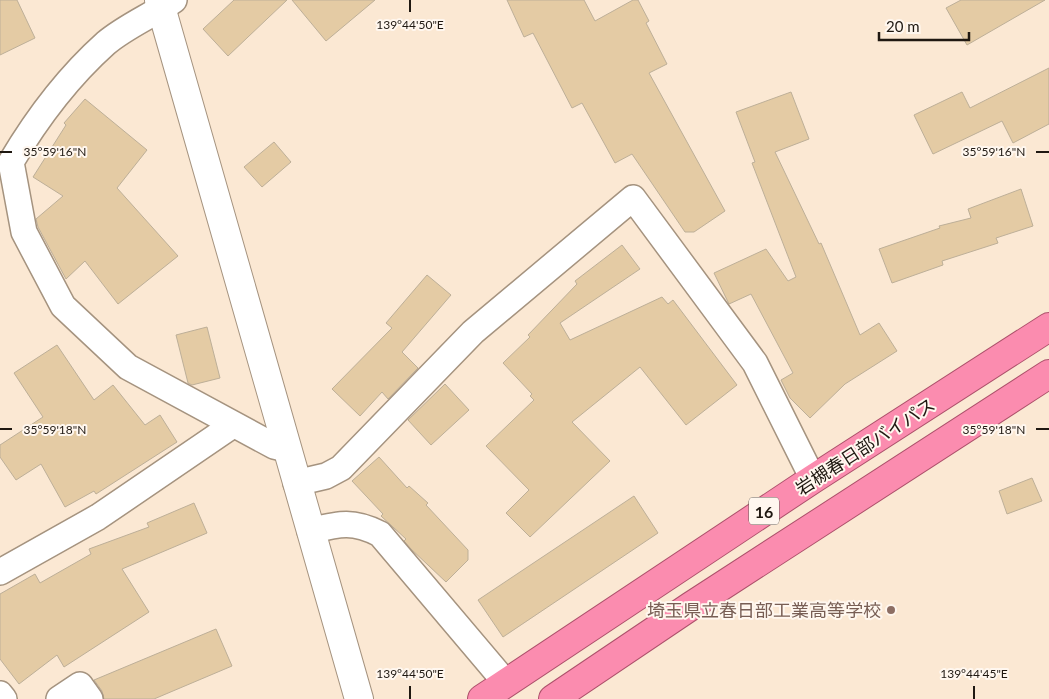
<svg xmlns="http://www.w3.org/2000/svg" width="1049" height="699" viewBox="0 0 1049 699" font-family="Lato,'Noto Sans JP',sans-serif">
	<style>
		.building { fill: #e4cba4; stroke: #bdaf98 }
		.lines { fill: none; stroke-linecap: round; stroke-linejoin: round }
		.minor-casing { stroke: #a5937f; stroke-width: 28 }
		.tertiary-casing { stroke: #a5937f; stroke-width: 30 }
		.trunk-casing { stroke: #ad516b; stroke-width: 30 }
		.minor { stroke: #fff; stroke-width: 25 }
		.tertiary { stroke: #fff; stroke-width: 28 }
		.trunk { stroke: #fb8caf; stroke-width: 28 }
		.ticks { fill: none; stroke: #1f1811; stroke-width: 2 }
		.education-dot { fill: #8d6e63; stroke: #fff7ef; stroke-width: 2 }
		.labels { text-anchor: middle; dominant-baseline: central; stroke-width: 4; stroke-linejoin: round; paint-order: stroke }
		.shield { fill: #fff7ef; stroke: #625b54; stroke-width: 1 }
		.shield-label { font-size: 16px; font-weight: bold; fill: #1f1811 }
		.street-label { font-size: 18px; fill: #1f1811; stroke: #fff7ef }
		.education-label { font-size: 18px; fill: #785e54; stroke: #fff7ef; text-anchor: end }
		.ticks-label { font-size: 12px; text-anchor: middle; fill: #1f1811; stroke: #fff7ef; stroke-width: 4; stroke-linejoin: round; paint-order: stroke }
	</style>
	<rect width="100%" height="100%" fill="#fbe8d3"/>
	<!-- building -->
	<g class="building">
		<polygon points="0,0 17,0 35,38 0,55"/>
		<polygon points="234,0 287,0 228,56 203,29"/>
		<polygon points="292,0 375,0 326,41"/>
		<polygon points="507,0 584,0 595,21 633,0 638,0 649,21 646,23 667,64 649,73 725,211 694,232 685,232 632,154 615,163 582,103 572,108 533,33 524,37"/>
		<polygon points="961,0 1045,0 967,45 946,8"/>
		<polygon points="1049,68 1049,124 1013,143 1002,121 933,154 914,115 962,92 970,108"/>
		<polygon points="791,92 809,139 775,152 819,244 821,243 860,335 879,323 897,351 845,384 810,418 790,398 781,380 793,373 751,294 729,304 714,273 766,249 788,281 796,277 752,163 755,162 736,112"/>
		<polygon points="85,99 147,150 117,188 178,256 118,304 85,261 66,279 38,227 36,219 63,196 33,177 66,125 64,123"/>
		<polygon points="274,142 291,162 262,187 244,167"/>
		<polygon points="1021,189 1033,226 996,238 998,243 942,261 943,265 892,283 879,249 940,228 939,226 971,218 968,209"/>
		<polygon points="622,245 640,269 560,323 570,340 662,297 668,304 673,300 737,385 686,425 640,367 572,422 610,461 530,537 506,513 529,490 486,446 534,400 530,396 532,394 503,363 530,337 528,335 577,284 575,281"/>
		<polygon points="427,275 451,295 402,352 418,368 388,399 382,392 360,416 332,389 392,328 386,323"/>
		<polygon points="207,327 220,378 192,385 188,383 176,335"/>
		<polygon points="57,345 94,400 113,385 145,425 160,415 177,442 96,494 94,491 65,507 41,464 16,480 0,457 0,445 43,417 14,373"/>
		<polygon points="445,384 469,410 431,445 408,420"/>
		<polygon points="379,457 407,488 409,486 428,503 426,505 468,550 468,560 446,582 411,549 404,541 406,539 381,516 383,514 352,481"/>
		<polygon points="1032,478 1042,501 1007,514 999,491"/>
		<polygon points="634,496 658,533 503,637 478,600"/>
		<polygon points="194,503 207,533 122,569 149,612 64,667 57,655 19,684 0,659 0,594 35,574 40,583 91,554 89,549 149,527 147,523"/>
		<polygon points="216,629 232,666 154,699 104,699 102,691 94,680"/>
	</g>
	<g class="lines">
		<!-- minor casing -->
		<g class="minor-casing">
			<g id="minor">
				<path d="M174,0C153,15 126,26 106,43C68,77 37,118 11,162L24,232L63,306L128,367L274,446L287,449"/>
				<polyline points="296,483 326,476 341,468 473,332 633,198 755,363 813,479"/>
				<path d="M310,531C339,524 352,520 380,534L506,683"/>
				<polyline points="0,572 98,517 233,425"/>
				<polyline points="0,694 4,699"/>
				<polyline points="59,699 80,685 90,699"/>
			</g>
		</g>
		<!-- tertiary casing -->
		<g class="tertiary-casing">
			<polyline id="tertiary" points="159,0 359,699"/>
		</g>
		<!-- trunk casing -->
		<g class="trunk-casing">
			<g id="trunk">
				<polyline points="482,699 813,479 1049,327"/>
				<polyline points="553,699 691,606 1049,374"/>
			</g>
		</g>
		<!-- minor -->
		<use href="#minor" class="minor"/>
		<!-- tertiary -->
		<use href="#tertiary" class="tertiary"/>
		<!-- trunk -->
		<use href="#trunk" class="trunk"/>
	</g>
	<!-- ticks -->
	<path class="ticks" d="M410,0V12M0,152H12M1036,152H1049M0,429H12M1036,429H1049M410,686V699M974,686V699"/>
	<!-- markers -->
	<circle class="education-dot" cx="891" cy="610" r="5"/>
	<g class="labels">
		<!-- shield labels -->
		<rect class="shield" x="749" y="497.5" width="30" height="27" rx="4"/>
		<g class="shield-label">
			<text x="764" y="511">16</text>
		</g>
		<!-- street labels -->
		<g class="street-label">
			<text transform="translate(865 446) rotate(-33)">岩槻春日部バイパス</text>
		</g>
		<!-- education labels -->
		<g class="education-label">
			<text x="881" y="610">埼玉県立春日部工業高等学校</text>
		</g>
	</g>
	<g class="ticks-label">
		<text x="410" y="29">139°44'50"E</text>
		<text x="994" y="156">35°59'16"N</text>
		<text x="55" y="156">35°59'16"N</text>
		<text x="994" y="434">35°59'18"N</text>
		<text x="55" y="434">35°59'18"N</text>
		<text x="410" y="678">139°44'50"E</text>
		<text x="974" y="678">139°44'45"E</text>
	</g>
	<!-- scale -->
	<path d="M879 32v8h90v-8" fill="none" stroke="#1f1811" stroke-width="2.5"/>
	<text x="886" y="32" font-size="15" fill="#1f1811" stroke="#fff7ef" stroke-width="4" paint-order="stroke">20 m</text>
</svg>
